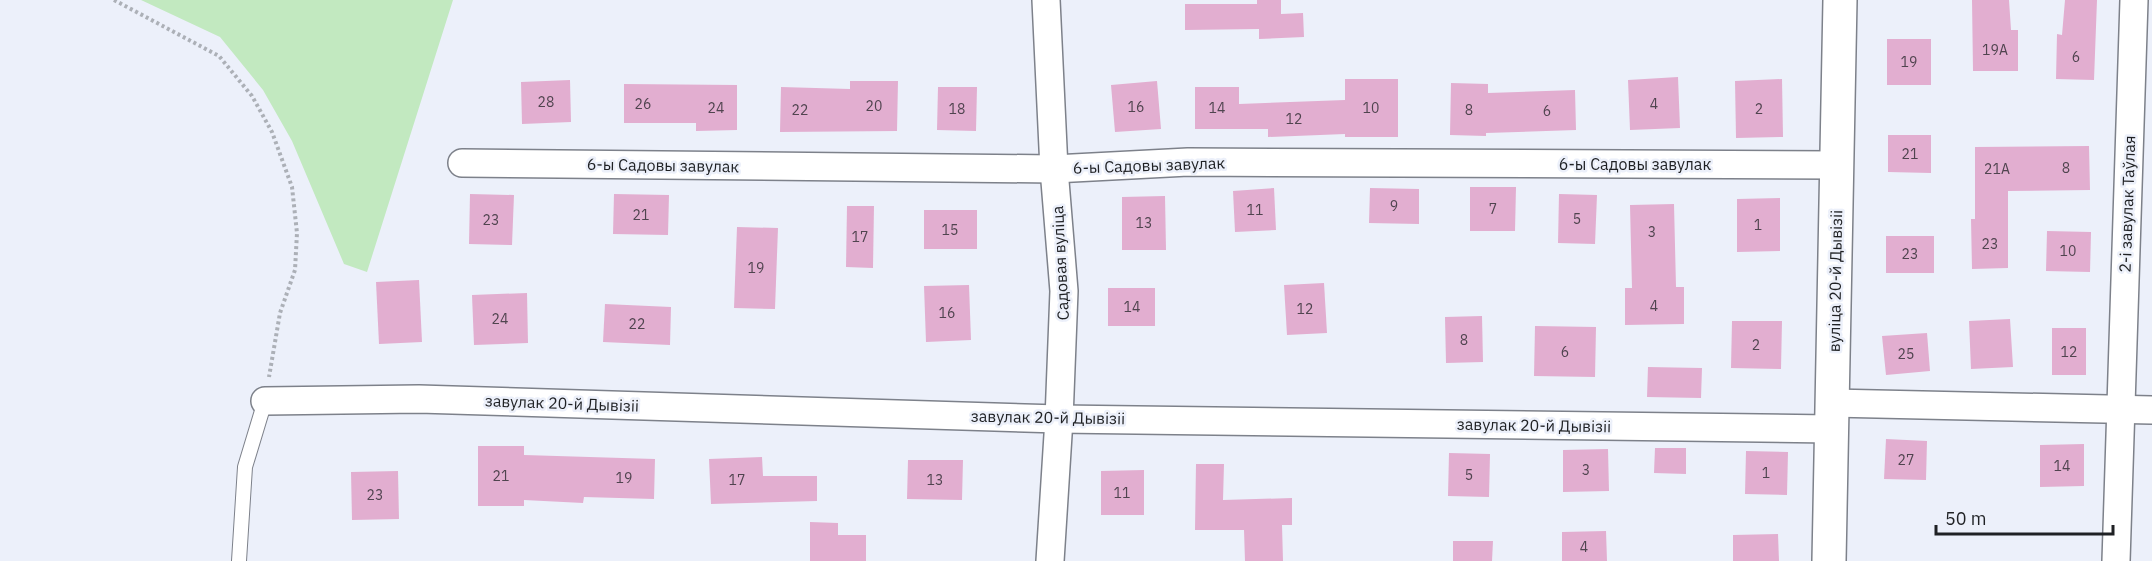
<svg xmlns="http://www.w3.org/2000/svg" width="2152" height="561" viewBox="0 0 2152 561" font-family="'IBM Plex Sans',sans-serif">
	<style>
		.green { fill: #c2e9c0 }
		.building { fill: #e2aed0 }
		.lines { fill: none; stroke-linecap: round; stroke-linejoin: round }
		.lane-casing { stroke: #7d818a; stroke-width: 16 }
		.street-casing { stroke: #7d818a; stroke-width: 30 }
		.secondary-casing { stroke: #7d818a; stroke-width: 36 }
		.path { stroke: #acb0b7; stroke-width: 4; stroke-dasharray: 3 3; stroke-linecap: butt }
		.lane { stroke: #fff; stroke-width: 14 }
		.street { stroke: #fff; stroke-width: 27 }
		.secondary { stroke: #fff; stroke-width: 33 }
		.labels { text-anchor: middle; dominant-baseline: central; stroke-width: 5; stroke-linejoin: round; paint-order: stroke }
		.number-label { font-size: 14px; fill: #50444f }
		.street-label { font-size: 16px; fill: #1f2124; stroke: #ecf0fa }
	</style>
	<rect width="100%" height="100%" fill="#ecf0fa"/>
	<!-- green -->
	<polygon class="green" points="141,0 453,0 367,272 344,264 292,141 263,90 220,37"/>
	<!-- building -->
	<g class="building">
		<polygon points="1257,0 1281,0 1281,14 1303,13 1304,37 1259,39 1259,29 1185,30 1185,4 1257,4"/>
		<polygon points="1972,0 2009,0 2011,30 2018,30 2018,71 1973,71"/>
		<polygon points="2065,0 2097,0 2094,80 2056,79 2057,34 2062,35"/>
		<rect x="1887" y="39" width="44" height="46"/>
		<polygon points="1678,77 1680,128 1630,130 1628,80"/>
		<polygon points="1345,79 1398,79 1398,137 1345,137 1345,134 1268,137 1268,129 1195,129 1195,87 1239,87 1239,104 1345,100"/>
		<polygon points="1782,79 1783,137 1736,138 1735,81"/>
		<polygon points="570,80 571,122 522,124 521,82"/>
		<polygon points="850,81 898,81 897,131 780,132 781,87 850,89"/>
		<polygon points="1157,81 1161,129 1115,132 1111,85"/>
		<polygon points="1451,83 1488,84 1488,93 1575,90 1576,130 1486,133 1486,136 1450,135"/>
		<polygon points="624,84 737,85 737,130 696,131 696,123 624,123"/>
		<polygon points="938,87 977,87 976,131 937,130"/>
		<polygon points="1888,135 1931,135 1931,173 1888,172"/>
		<polygon points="2089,146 2090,190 2008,191 2008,268 1972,269 1971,219 1975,219 1975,147"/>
		<polygon points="1470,187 1516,187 1515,231 1470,231"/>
		<polygon points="1274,188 1276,230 1235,232 1233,191"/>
		<polygon points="1370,188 1419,189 1419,224 1369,223"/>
		<polygon points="470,194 514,195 512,245 469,244"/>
		<polygon points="614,194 669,195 668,235 613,234"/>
		<polygon points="1559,194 1597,195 1595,244 1558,243"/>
		<polygon points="1165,196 1166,250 1122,250 1122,197"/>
		<polygon points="1780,198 1780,251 1737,252 1737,199"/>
		<polygon points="1674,204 1676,287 1684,287 1684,324 1625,325 1625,288 1632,288 1630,205"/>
		<polygon points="847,206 874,206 873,268 846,267"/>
		<rect x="924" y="210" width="53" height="39"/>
		<polygon points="737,227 778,228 775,309 734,308"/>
		<polygon points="2047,231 2091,232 2090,272 2046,271"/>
		<rect x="1886" y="236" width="48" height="37"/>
		<polygon points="419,280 422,342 379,344 376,282"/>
		<polygon points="1324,283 1327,333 1287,335 1284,285"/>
		<polygon points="969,285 971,340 926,342 924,286"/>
		<rect x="1108" y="288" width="47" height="38"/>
		<polygon points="527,293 528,343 474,345 472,295"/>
		<polygon points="605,304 671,307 670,345 603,342"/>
		<polygon points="1482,316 1483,362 1446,363 1445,317"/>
		<polygon points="2010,319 2013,367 1971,369 1969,321"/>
		<polygon points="1732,321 1782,321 1781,369 1731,368"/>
		<polygon points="1535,326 1596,327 1595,377 1534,376"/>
		<rect x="2052" y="328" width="34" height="47"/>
		<polygon points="1927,333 1930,371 1886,375 1882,336"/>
		<polygon points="1648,367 1702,368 1701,398 1647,397"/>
		<polygon points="1886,439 1927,441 1926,480 1884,479"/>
		<polygon points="2084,444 2084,486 2040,487 2040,445"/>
		<polygon points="478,446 524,446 524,455 655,459 654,499 584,497 583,503 524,500 524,506 478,506"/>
		<polygon points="1655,448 1686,448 1686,474 1654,473"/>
		<polygon points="1608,449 1609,491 1563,492 1563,450"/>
		<polygon points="1746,451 1788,452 1787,495 1745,494"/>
		<polygon points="1449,453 1490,454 1489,497 1448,496"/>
		<polygon points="762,457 763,476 817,476 817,501 711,504 709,459"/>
		<polygon points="908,460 963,460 962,500 907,499"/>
		<polygon points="1196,464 1224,464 1223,500 1292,498 1292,525 1282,525 1283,561 1245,561 1244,530 1195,530"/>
		<polygon points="1144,470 1144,515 1101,515 1101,471"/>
		<polygon points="398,471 399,519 352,520 351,472"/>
		<polygon points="810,522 838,523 838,535 866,535 866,561 810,561"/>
		<polygon points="1606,531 1607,561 1562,561 1562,532"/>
		<polygon points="1778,534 1779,561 1733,561 1733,535"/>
		<polygon points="1453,541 1493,541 1492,561 1453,561"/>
	</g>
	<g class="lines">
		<!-- lane casing -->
		<g class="lane-casing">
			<polyline id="lane" points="239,561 245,467 265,401"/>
		</g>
		<!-- street casing -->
		<g class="street-casing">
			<g id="street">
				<polyline points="1046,0 1054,169 1064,291 1059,419 1050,561"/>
				<polyline points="462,163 1054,169 1188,162 1837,165"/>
				<polyline points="265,401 419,399 1059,419 1831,429"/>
				<polyline points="1832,403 2152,410"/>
				<polyline points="2116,561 2134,0"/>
			</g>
		</g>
		<!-- secondary casing -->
		<g class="secondary-casing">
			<polyline id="secondary" points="1829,561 1840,0"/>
		</g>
		<!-- path -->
		<polyline class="path" points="114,0 219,56 252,96 272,132 292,187 297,233 295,270 280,313 269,377"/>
		<!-- lane -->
		<use href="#lane" class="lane"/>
		<!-- street -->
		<use href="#street" class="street"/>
		<!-- secondary -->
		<use href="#secondary" class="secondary"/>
	</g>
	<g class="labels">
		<!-- number labels -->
		<g class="number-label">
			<text x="1995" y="50">19А</text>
			<text x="2076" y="57">6</text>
			<text x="1909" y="62">19</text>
			<text x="546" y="102">28</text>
			<text x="643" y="104">26</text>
			<text x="1654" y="104">4</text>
			<text x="874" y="106">20</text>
			<text x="1136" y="107">16</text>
			<text x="716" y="108">24</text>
			<text x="1217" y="108">14</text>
			<text x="1371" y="108">10</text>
			<text x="957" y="109">18</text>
			<text x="1759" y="109">2</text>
			<text x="800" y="110">22</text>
			<text x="1469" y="110">8</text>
			<text x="1547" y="111">6</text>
			<text x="1294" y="119">12</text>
			<text x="1910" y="154">21</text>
			<text x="2066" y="168">8</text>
			<text x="1997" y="169">21А</text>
			<text x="1394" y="206">9</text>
			<text x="1493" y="209">7</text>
			<text x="1255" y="210">11</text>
			<text x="641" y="215">21</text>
			<text x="1577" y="219">5</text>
			<text x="491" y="220">23</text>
			<text x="1144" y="223">13</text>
			<text x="1758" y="225">1</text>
			<text x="950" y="230">15</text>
			<text x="1652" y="232">3</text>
			<text x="860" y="237">17</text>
			<text x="1990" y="244">23</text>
			<text x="2068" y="251">10</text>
			<text x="1910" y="254">23</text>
			<text x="756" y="268">19</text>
			<text x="1654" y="306">4</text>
			<text x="1132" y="307">14</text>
			<text x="1305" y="309">12</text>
			<text x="947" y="313">16</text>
			<text x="500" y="319">24</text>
			<text x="637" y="324">22</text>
			<text x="1464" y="340">8</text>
			<text x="1756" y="345">2</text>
			<text x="1565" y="352">6</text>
			<text x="2069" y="352">12</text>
			<text x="1906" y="354">25</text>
			<text x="1906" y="460">27</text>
			<text x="2062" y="466">14</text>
			<text x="1586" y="470">3</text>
			<text x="1766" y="473">1</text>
			<text x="1469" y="475">5</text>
			<text x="501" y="476">21</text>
			<text x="624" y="478">19</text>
			<text x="737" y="480">17</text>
			<text x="935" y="480">13</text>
			<text x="1122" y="493">11</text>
			<text x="375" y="495">23</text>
			<text x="1584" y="547">4</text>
		</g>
		<!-- street labels -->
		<g class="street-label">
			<text x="1635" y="164">6-ы Садовы завулак</text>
			<text transform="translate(663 165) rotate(1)">6-ы Садовы завулак</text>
			<text transform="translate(1149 165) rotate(-2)">6-ы Садовы завулак</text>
			<text transform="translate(2127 204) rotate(-88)">2-і завулак Таўлая</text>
			<text transform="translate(1060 263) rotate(-93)">Садовая вуліца</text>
			<text transform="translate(1835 281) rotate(-89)">вуліца 20-й Дывізіі</text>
			<text transform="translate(562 403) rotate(2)">завулак 20-й Дывізіі</text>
			<text transform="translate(1048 417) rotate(1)">завулак 20-й Дывізіі</text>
			<text transform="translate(1534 425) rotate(1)">завулак 20-й Дывізіі</text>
		</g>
	</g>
	<!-- scale -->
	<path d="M1936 525v9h177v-9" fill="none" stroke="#1f2124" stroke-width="3"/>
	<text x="1945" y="525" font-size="18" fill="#1f2124" stroke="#ecf0fa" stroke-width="4.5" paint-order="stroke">50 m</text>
</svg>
